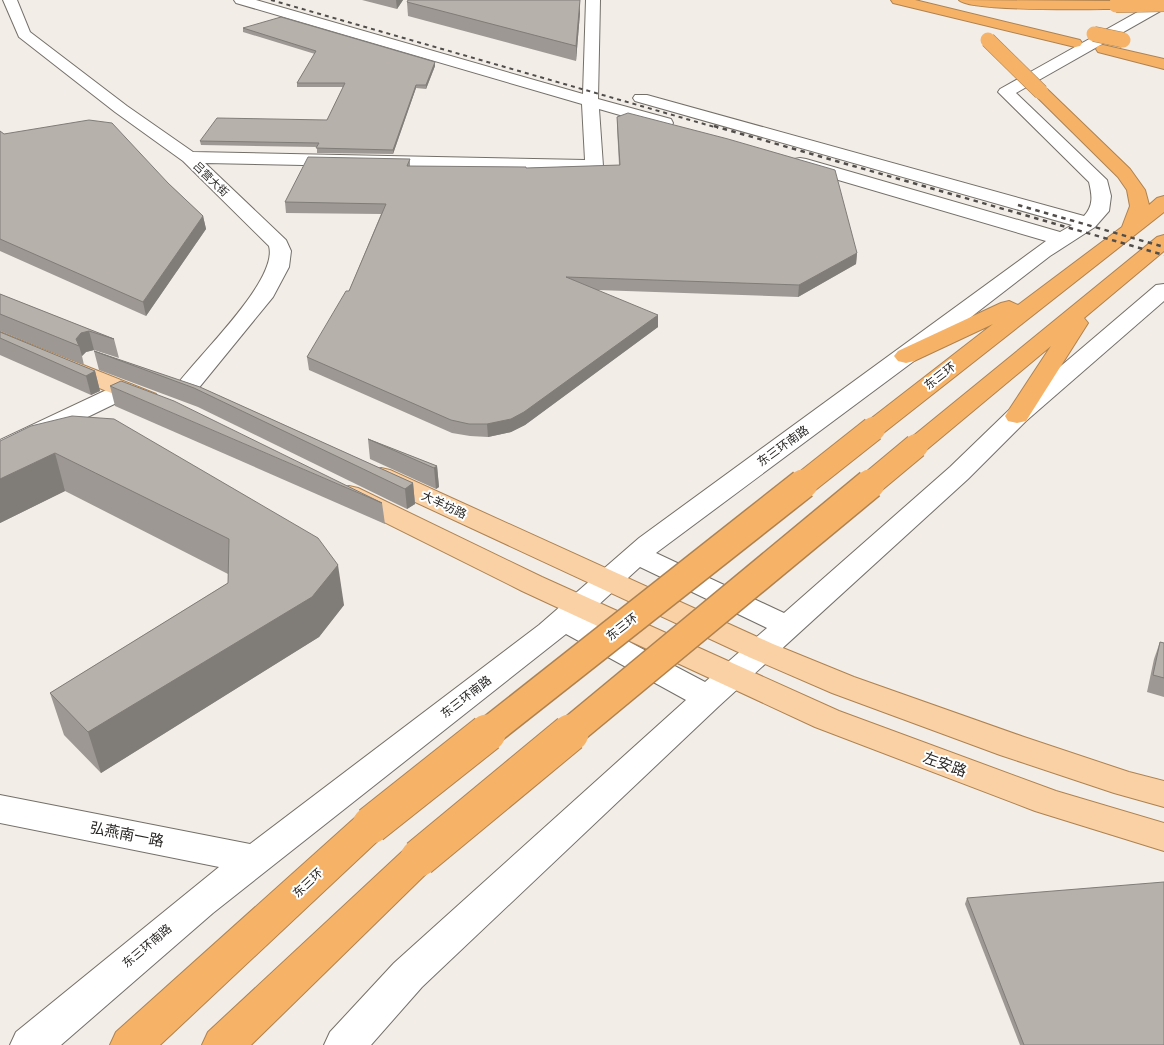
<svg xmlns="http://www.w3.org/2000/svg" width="1164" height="1045" viewBox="0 0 1164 1045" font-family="'Public Sans','Noto Sans SC',sans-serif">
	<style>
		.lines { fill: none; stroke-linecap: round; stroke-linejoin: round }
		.minor-casing { stroke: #746f69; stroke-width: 2 }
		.major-casing { stroke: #ae8250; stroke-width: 2 }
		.highway-casing { stroke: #ae8250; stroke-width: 2 }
		.minor { fill: #fff; fill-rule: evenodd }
		.major { fill: #fad1a4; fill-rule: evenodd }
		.highway { fill: #f6b368; fill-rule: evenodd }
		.rail-far1 { stroke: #504d4a; stroke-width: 2; stroke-dasharray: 4 4; stroke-linecap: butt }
		.rail { stroke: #504d4a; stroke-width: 2.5; stroke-dasharray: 4.5 4.5; stroke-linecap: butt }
		.highway-bridge-far3-casing { stroke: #ae8250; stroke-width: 16; stroke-linecap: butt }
		.highway-bridge-far2-casing { stroke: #ae8250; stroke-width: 26; stroke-linecap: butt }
		.highway-bridge-far1-casing { stroke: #ae8250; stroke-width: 32; stroke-linecap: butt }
		.highway-bridge-casing { stroke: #ae8250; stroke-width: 39; stroke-linecap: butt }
		.highway-bridge-far3 { stroke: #f6b368; stroke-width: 15 }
		.highway-bridge-far2 { stroke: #f6b368; stroke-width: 24 }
		.highway-bridge-far1 { stroke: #f6b368; stroke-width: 29 }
		.highway-bridge { stroke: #f6b368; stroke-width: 37 }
		.wall { fill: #9d9893 }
		.shaded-wall { fill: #807c78 }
		.building { fill: #b7b1ab; stroke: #807c78 }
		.labels { text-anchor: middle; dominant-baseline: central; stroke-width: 4; stroke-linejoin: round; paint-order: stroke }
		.far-street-label { font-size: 11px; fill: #282624; stroke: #fff }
		.street-label { font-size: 12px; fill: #282624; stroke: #fff }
		.near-street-label { font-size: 15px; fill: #282624; stroke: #fff }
	</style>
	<rect width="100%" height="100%" fill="#f3ede7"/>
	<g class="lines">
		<!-- minor casing -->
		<g class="minor-casing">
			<g id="minor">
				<path d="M3,0H17L30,32L127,106L193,152L585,160L582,104L236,3L234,0H256L583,94L586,0H600L598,99L671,119L673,123L671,127L665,128L599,109L603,166L600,170L594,171L205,163L286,240L291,251L289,267L273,297L193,395L185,397L177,395L173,390C194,359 279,281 269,246L183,161L115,112L19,37Z"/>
				<path d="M1159,0H1164V9L1016,93L1107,180L1111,196L1109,211L1095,227L1050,256L914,361L656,553L784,613L950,467L1008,411L1156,285L1164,284V301L1026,421L968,479L719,706L422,987L371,1045H324L330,1032L394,963L686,700L566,634L213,913L61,1045H10L16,1032L219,867L0,823V795L250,844L539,625L639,538L1046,241L794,167L791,163L794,159L800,158L806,159L1060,232L1072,225L635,101L633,98L635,95H647L1084,216C1094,205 1092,195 1089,182L998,92L1000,89ZM640,567L767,628L705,682L584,618Z"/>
				<polygon points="125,383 133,385 137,390 133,395 9,455 0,458 0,440 117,385"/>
			</g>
		</g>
		<!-- major casing -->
		<g class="major-casing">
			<g id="major">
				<polygon points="0,332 156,394 159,399 156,404 147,406 138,404 0,347"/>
				<polygon points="381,468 390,470 773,644 854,677 1024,737 1129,772 1164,781 1164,807 1114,793 1000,755 832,693 751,658 372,482 368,476 372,470"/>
				<polygon points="349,486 358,488 542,577 839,711 1056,791 1164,823 1164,851 1035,811 815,727 522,591 340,500 336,494 340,488"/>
			</g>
		</g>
		<!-- highway casing -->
		<g class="highway-casing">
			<g id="highway">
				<polygon points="891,0 915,0 1080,40 1082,43 1080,46 1075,47 893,3"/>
				<path d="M959,0L1116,1L1123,5L1116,9C1094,9 969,12 959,0Z"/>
				<polygon points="1103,45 1164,59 1164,69 1098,52 1096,49 1098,46"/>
				<polygon points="1041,87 1047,89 1130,169 1145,190 1149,205 1157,198 1164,196 1164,212 882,434 873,437 864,434 860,429 864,424 993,324 914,361 906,363 898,361 894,356 898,351 1001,303 1009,301 1018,305 1122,227 1130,206 1127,190 1118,177 1035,95 1033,92 1035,89"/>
				<polygon points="1164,235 1164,251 1084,318 1088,323 1026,421 1017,423 1008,421 1005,416 1051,346 925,451 916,454 907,451 903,446 907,441 1157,237"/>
				<polygon points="371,811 384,815 389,825 384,835 160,1045 110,1045 116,1032 358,815"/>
				<polygon points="419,843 432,848 437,858 432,868 251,1045 202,1045 208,1032 406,848"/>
			</g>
		</g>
		<!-- minor -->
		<use href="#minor" class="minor"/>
		<!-- major -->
		<use href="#major" class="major"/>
		<!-- highway -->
		<use href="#highway" class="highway"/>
		<!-- rail-far1 -->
		<polyline class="rail-far1" points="271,0 718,128"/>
		<!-- rail -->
		<g class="rail">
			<polyline points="714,126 1164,255"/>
			<polyline points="1018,205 1164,247"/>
		</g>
		<!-- highway-bridge-far3 casing -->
		<g class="highway-bridge-far3-casing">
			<g id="highway-bridge-far3">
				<polyline points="1116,5 1164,4"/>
				<polyline points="1094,34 1123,40"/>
				<polyline points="988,40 1041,92"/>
			</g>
		</g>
		<!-- highway-bridge-far2 casing -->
		<g class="highway-bridge-far2-casing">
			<g id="highway-bridge-far2">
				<polyline points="801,486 873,429"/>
				<polyline points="868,486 916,446"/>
			</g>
		</g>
		<!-- highway-bridge-far1 casing -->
		<g class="highway-bridge-far1-casing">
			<g id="highway-bridge-far1">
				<polyline points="486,734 803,484"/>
				<polyline points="568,734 870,484"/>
			</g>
		</g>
		<!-- highway-bridge casing -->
		<g class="highway-bridge-casing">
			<g id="highway-bridge">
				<polyline points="371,825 487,733"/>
				<polyline points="419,858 570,733"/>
			</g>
		</g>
		<!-- highway-bridge-far3 -->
		<use href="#highway-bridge-far3" class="highway-bridge-far3"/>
		<!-- highway-bridge-far2 -->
		<use href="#highway-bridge-far2" class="highway-bridge-far2"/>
		<!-- highway-bridge-far1 -->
		<use href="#highway-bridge-far1" class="highway-bridge-far1"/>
		<!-- highway-bridge -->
		<use href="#highway-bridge" class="highway-bridge"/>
	</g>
	<!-- wall -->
	<g class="wall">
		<polygon points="362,0 403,0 397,9"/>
		<polygon points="407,2 580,13 576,61 408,16"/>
		<polygon points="243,28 435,66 426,89 416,88 393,154 317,153 317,147 201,145 200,141 327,120 343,87 297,87 297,83 315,54 243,32"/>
		<polygon points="617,117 857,253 856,264 798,297 597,290 658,327 525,425 511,432 488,437 470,436 452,433 309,370 307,357 349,291 381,214 286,213 285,202 410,159 410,166 527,168 619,165 617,127"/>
		<polygon points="0,131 4,134 168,183 203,216 206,229 146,316 0,251"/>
		<polygon points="0,294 114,339 119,358 94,350 86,352 82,356 84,365 0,331"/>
		<polygon points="0,332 95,371 100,391 91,395 0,355"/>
		<polygon points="94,351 200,387 413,483 415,504 407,509 198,407 99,370"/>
		<polygon points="110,386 382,503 385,524 115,406"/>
		<polygon points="72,416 344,605 319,637 101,773 64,735 50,693 228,583 228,574 65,491 0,523 0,441"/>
		<polygon points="368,439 437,466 439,487 436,489 370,459"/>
		<polygon points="1160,642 1164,643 1164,697 1147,692 1154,659"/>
		<polygon points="967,898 1164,1045 1020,1045 965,904"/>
	</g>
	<!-- shaded-wall -->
	<g class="shaded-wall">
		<polygon points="396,0 403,0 397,9"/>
		<polygon points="580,0 580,13 576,61 576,46"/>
		<polygon points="435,62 435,66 426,89 426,85"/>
		<polygon points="416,85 416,88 393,154 393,150"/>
		<polygon points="203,216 206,229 146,316 143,302"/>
		<polygon points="857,253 856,264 798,297 799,285"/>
		<polygon points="658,315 658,327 525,425 511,432 488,437 487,424"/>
		<polygon points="89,331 94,350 86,352 82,356 79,346 76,339 81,333"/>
		<polygon points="95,371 100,391 91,395 86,376"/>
		<polygon points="55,453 65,491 0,523 0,479"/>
		<polygon points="437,466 439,487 436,489 434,468"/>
		<polygon points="413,483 415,504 407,509 405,489"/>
		<polygon points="338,565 344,605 319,637 101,773 88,732"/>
	</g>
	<!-- building -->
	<g class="building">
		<polygon points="408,0 580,0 576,46 407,2"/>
		<polygon points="281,17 435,62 426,85 416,85 393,150 316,148 319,143 200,141 217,118 327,120 345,83 297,83 316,51 243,28"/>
		<polygon points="628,113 728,139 835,170 857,253 799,285 566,277 658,315 524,412 511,419 487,424 469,424 451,420 307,357 346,291 349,291 386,204 285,202 308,157 410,159 407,166 526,167 526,168 620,165 617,117"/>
		<polygon points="89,120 112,123 168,183 203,216 143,302 0,239 0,131 4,134"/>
		<polygon points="0,294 114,339 89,331 81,333 76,339 79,346 0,314"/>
		<polygon points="0,332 95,371 86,376 0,338"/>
		<polygon points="94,351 200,387 413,483 405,489 194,388"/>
		<polygon points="121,381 174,401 382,503 110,386"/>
		<polygon points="72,416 114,419 318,538 338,565 312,597 88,732 50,693 228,583 229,539 55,453 0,479 0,441 31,426"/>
		<polygon points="368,439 437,466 434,468"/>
		<polygon points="1160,642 1164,643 1164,678 1153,675"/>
		<polygon points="1164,882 1164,1045 1024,1045 967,898"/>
	</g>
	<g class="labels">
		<!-- far-street labels -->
		<g class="far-street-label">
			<text transform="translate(211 179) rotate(44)">吕营大街</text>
		</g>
		<!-- street labels -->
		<g class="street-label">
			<text transform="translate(940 376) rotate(-38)">东三环</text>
			<text transform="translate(783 446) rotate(-36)">东三环南路</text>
			<text transform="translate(444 505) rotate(25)">大羊坊路</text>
			<text transform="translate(622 627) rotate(-38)">东三环</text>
			<text transform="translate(466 697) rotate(-38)">东三环南路</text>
			<text transform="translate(308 883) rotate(-43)">东三环</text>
			<text transform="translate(147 946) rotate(-40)">东三环南路</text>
		</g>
		<!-- near-street labels -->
		<g class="near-street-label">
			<text transform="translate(945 764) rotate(20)">左安路</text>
			<text transform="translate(127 834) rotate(11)">弘燕南一路</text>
		</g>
	</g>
</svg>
